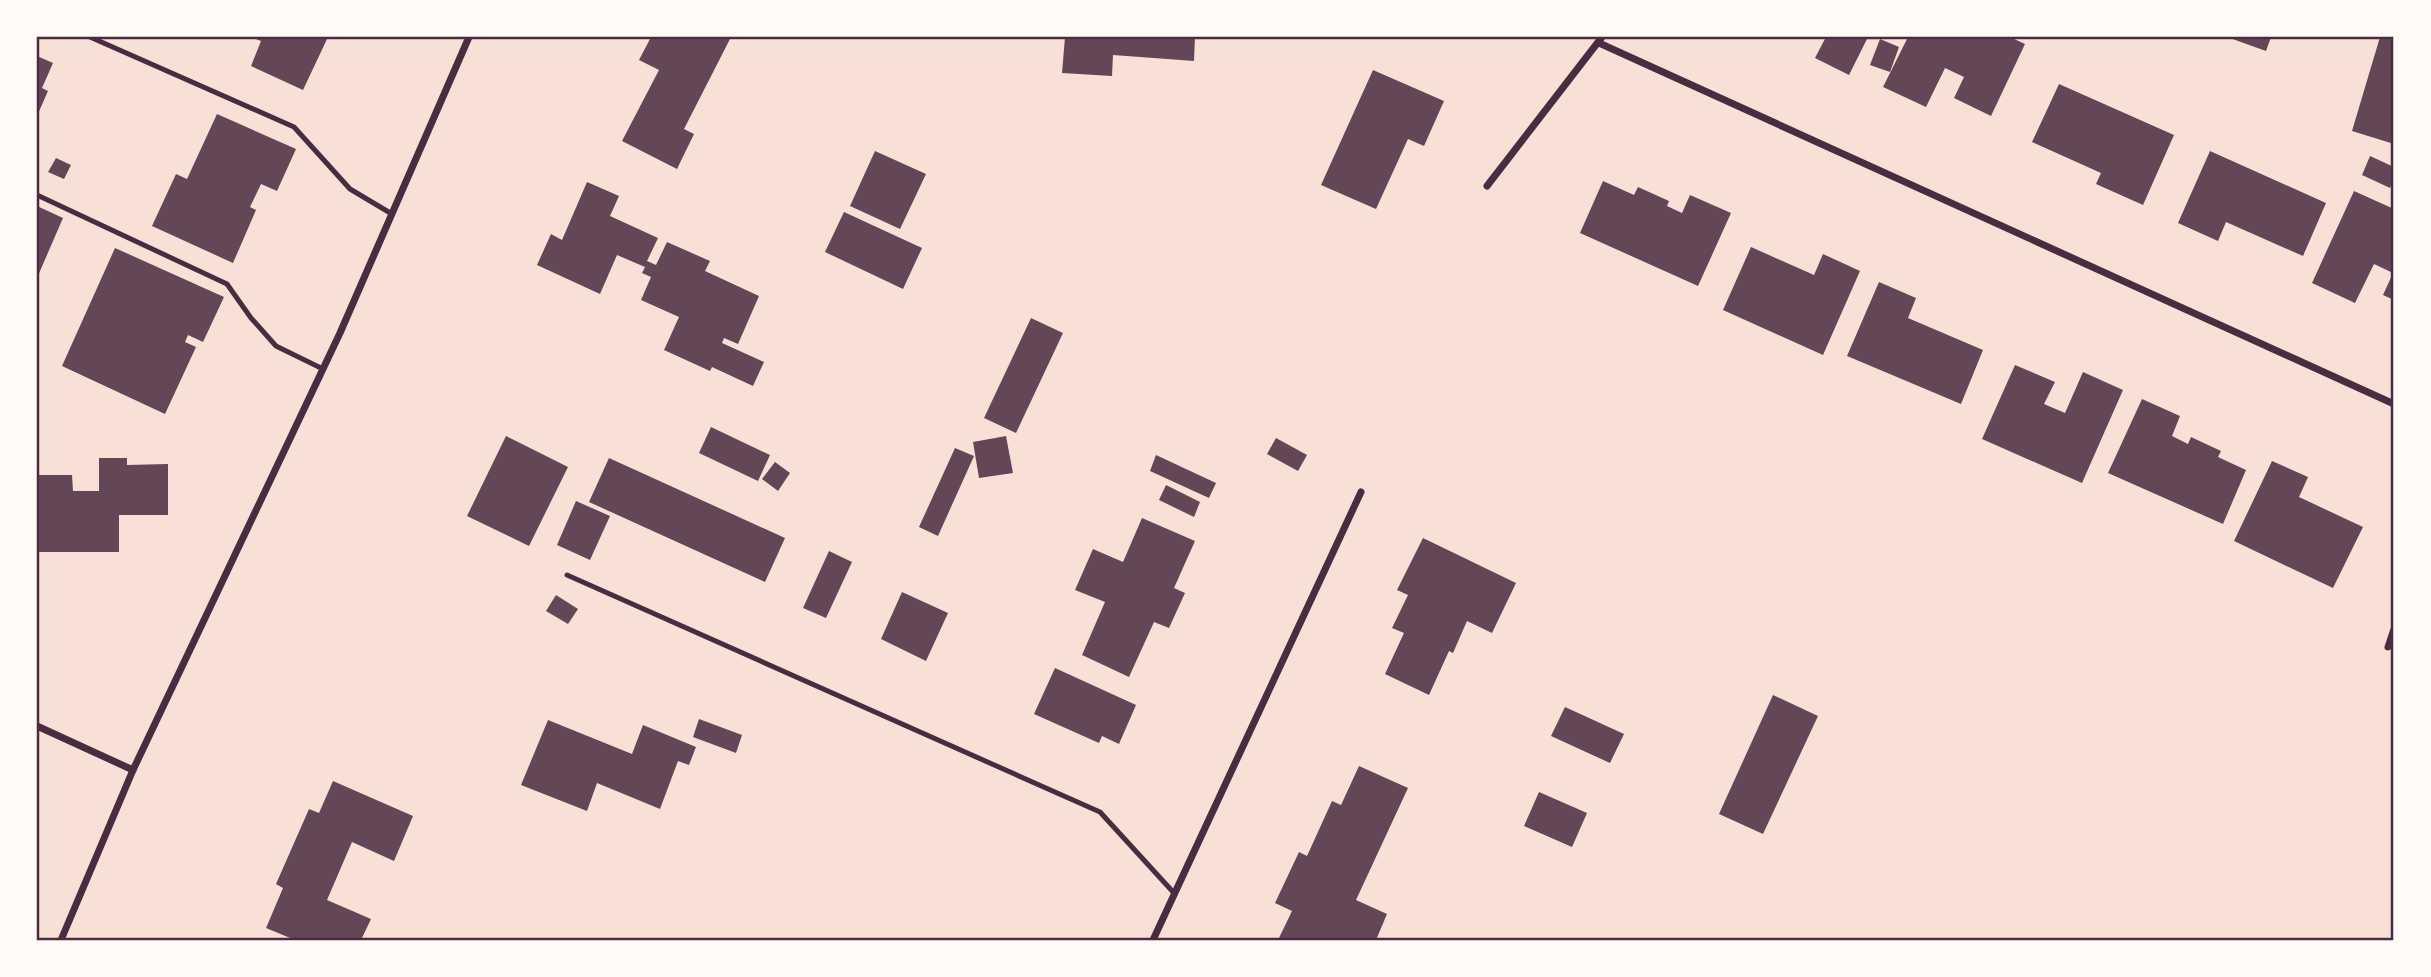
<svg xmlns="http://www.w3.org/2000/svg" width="2431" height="977" viewBox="0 0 2431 977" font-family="Jost,sans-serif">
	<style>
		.building { fill: #644757 }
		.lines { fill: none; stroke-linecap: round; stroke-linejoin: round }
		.service { stroke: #4a2c40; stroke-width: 5 }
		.minor { stroke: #4a2c40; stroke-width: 7 }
		.neatline { fill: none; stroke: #4a2c40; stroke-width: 2.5 }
	</style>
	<rect width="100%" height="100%" fill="#f7e1d7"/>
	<!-- building -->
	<g class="building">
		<polygon points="251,37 328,37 303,90 251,66 261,41"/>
		<polygon points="651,37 731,37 684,129 694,134 677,169 622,141 659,70 639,60"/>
		<polygon points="1065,37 1195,37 1194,61 1113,55 1112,76 1062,73"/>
		<polygon points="1826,37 1868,37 1849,75 1815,58"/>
		<polygon points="1908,37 2010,37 2025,44 1991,116 1954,98 1964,77 1945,68 1926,107 1883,87"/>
		<polygon points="2227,37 2271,37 2266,51"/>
		<polygon points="2380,37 2394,37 2394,144 2352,131"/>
		<polygon points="1880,39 1899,47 1890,72 1870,65"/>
		<polygon points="37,56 53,63 42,88 48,91 37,116"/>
		<polygon points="1373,70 1444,101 1424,146 1408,139 1376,209 1321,185"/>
		<polygon points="2059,84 2174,135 2143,205 2096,184 2101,173 2032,142"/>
		<polygon points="217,114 296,149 277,191 261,184 250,207 256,210 233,263 152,226 176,174 187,179"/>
		<polygon points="875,151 926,174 900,229 850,206"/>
		<polygon points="2210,151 2326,203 2303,256 2226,222 2218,241 2178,223"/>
		<polygon points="2370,156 2394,167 2394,178 2390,188 2362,175"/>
		<polygon points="56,158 71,165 64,179 48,172"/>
		<polygon points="1603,181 1634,195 1638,187 1669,201 1667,206 1682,213 1690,195 1731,213 1698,286 1580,233"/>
		<polygon points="587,182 619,196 610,216 658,238 647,261 656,265 667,242 710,261 705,271 759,296 738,344 724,338 722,343 764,362 753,386 712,367 710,371 664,350 679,317 641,300 651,277 642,273 645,267 617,255 600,294 537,265 551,234 562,240"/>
		<polygon points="2354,191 2394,209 2394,300 2383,295 2393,273 2374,264 2355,303 2312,283"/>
		<polygon points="37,206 63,218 37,278"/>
		<polygon points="844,212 922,248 903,289 825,252"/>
		<polygon points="1751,247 1814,275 1823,254 1860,271 1823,355 1723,310"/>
		<polygon points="115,248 224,297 203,342 188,335 185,342 196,347 165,414 62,366"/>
		<polygon points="1879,282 1916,298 1908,318 1983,350 1961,404 1847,356"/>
		<polygon points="1031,318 1063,333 1016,433 984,418"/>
		<polygon points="2015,365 2055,382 2044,404 2065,413 2083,372 2123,390 2082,483 1982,439"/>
		<polygon points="2142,399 2180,416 2172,436 2188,444 2191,437 2221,451 2218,457 2246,470 2223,524 2108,473"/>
		<polygon points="711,427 770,455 758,481 699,453"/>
		<polygon points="506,436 568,467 529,546 467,516"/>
		<polygon points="1006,436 1013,473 979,478 973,442"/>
		<polygon points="1276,438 1307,455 1298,471 1267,454"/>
		<polygon points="955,448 974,456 938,536 919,527"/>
		<polygon points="1156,455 1216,483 1209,498 1150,471"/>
		<polygon points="99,458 127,458 127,465 168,464 168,515 119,515 119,552 37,552 37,475 72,475 73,491 99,491"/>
		<polygon points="609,458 785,538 765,582 589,502"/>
		<polygon points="2272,461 2308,477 2299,497 2363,527 2333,588 2234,541"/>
		<polygon points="775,462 790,473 778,491 762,479"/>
		<polygon points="1166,485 1200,502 1194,517 1159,500"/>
		<polygon points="576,501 610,516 590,560 557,545"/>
		<polygon points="1142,518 1195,541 1174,588 1185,593 1169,628 1154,622 1129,677 1082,655 1105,602 1075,590 1093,549 1123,562"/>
		<polygon points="1423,538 1516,583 1492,633 1467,621 1453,653 1449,651 1429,695 1385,674 1404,633 1392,628 1408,595 1397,590"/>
		<polygon points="829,551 852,562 826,618 803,608"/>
		<polygon points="902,592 948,613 926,661 881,639"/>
		<polygon points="556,595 578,609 568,624 546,611"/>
		<polygon points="1055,668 1136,705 1119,744 1102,736 1099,743 1034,714"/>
		<polygon points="1773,695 1818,716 1763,834 1719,814"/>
		<polygon points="1565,707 1624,734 1610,763 1551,736"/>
		<polygon points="699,719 742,735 736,753 693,737"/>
		<polygon points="548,720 632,754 643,725 696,747 689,765 678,761 660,809 597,783 587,811 521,785"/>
		<polygon points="1359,766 1408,788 1356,900 1387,914 1376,940 1278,940 1292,911 1275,903 1299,852 1307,856 1332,801 1341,805"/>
		<polygon points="333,781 413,816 394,861 352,842 327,900 371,919 361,940 295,940 266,928 283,888 276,884 309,809 319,813"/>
		<polygon points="1539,792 1587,813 1572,847 1524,826"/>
	</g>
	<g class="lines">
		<!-- service -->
		<g class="service">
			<polyline points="90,37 294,127 350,189 392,214"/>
			<polyline points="37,195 227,284 251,318 276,346 323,369"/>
			<polyline points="567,575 1100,812 1174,893"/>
		</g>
		<!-- minor -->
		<g class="minor">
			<polyline points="1599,43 2394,404"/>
			<polyline points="1487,186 1602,37"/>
			<polyline points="2388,647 2394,629"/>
			<polyline points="37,726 133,770"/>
			<polyline points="61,940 133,770 340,333 469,37"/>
			<polyline points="1153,940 1361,492"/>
		</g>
	</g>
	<!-- border -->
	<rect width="2431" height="977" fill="none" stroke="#fffaf5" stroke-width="77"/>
	<rect x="38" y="38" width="2354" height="901" class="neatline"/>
</svg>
